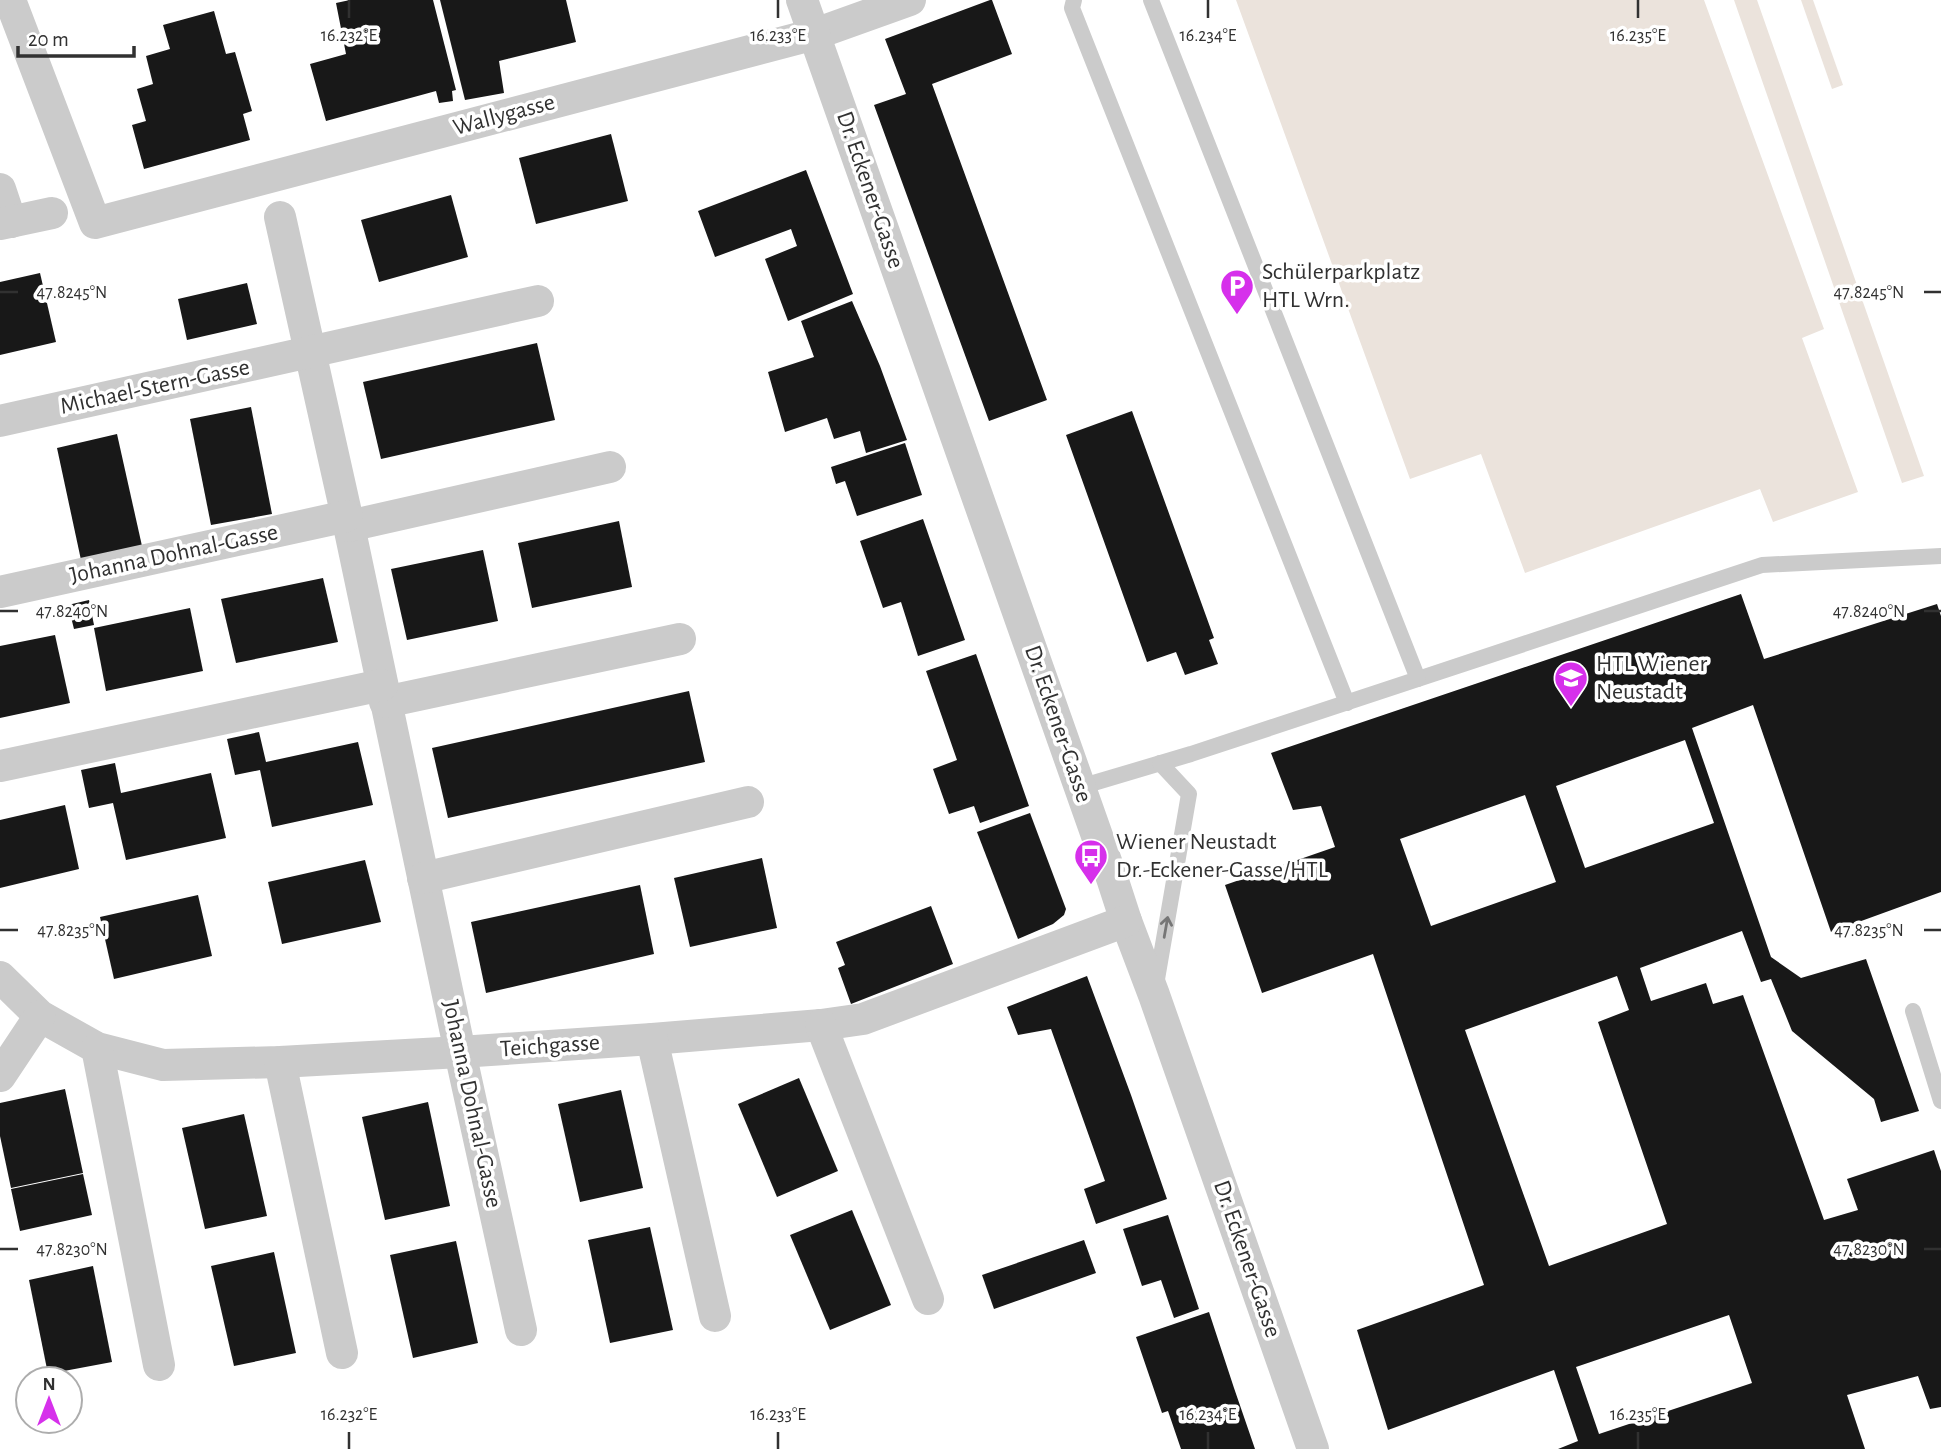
<svg xmlns="http://www.w3.org/2000/svg" width="1941" height="1449" viewBox="0 0 1941 1449" font-family="'Alegreya Sans',sans-serif">
	<style>
		.green { fill: #ebe3dc }
		.building { fill: #181818; fill-rule: evenodd }
		.lines { fill: none; stroke-linecap: round; stroke-linejoin: round }
		.service { stroke: #cbcbcb; stroke-width: 16 }
		.minor { stroke: #cbcbcb; stroke-width: 32 }
		.oneway { stroke: #767676 }
		.ticks { fill: none; stroke: #313131; stroke-width: 2.5 }
		.labels { text-anchor: middle; dominant-baseline: central; stroke-width: 7; stroke-linejoin: round; paint-order: stroke }
		.street-label { font-size: 24px; fill: #313131; stroke: #fff }
		.poi-label { font-size: 24px; fill: #313131; stroke: #fff; text-anchor: start }
		.ticks-label { font-size: 18px; text-anchor: middle; fill: #313131; stroke: #fff; stroke-width: 7; stroke-linejoin: round; paint-order: stroke }
	</style>
	<rect width="100%" height="100%" fill="#fff"/>
	<!-- green -->
	<g class="green">
		<polygon points="1236,0 1704,0 1824,329 1802,338 1858,492 1773,522 1760,489 1525,573 1481,454 1410,479"/>
		<polygon points="1734,0 1757,0 1924,476 1902,483"/>
		<polygon points="1801,0 1813,0 1843,85 1832,89"/>
	</g>
	<!-- building -->
	<g class="building">
		<polygon points="350,0 433,0 456,90 452,91 453,101 439,103 436,91 326,121 310,64 346,54 336,3"/>
		<polygon points="440,0 566,0 576,42 499,61 504,93 465,100"/>
		<polygon points="990,0 992,0 1012,54 932,84 1047,400 989,421 874,105 906,94 885,39"/>
		<polygon points="214,11 226,54 235,52 252,111 243,114 250,140 144,169 132,125 146,121 137,89 153,84 146,56 170,49 163,25"/>
		<polygon points="611,134 628,201 536,224 519,158"/>
		<polygon points="806,170 853,294 788,321 765,259 797,246 791,229 715,257 698,211"/>
		<polygon points="451,195 468,257 379,282 361,220"/>
		<polygon points="40,273 56,342 0,355 0,282"/>
		<polygon points="247,283 257,324 187,340 178,299"/>
		<polygon points="852,301 880,366 907,440 866,453 860,431 834,439 827,418 785,432 768,372 814,357 801,321"/>
		<polygon points="537,343 555,420 381,459 363,382"/>
		<polygon points="251,407 272,514 211,525 190,419"/>
		<polygon points="1132,411 1214,638 1209,640 1218,664 1185,675 1176,652 1147,662 1066,435"/>
		<polygon points="117,434 142,546 81,560 57,448"/>
		<polygon points="905,443 922,495 857,516 845,481 836,484 831,467"/>
		<polygon points="923,519 965,640 918,656 901,602 883,608 860,541"/>
		<polygon points="619,521 632,587 532,608 518,543"/>
		<polygon points="483,550 498,621 407,640 391,569"/>
		<polygon points="323,578 338,642 236,663 221,599"/>
		<path d="M1741,594L1764,659L1937,604L1941,616V892L1831,932L1753,705L1692,728L1771,957L1801,978L1866,959L1919,1111L1881,1122L1874,1099L1792,1031L1771,979L1761,982L1742,931L1640,968L1651,1001L1706,983L1713,1004L1743,995L1824,1220L1858,1210L1847,1179L1934,1150L1941,1171V1407L1930,1409L1918,1376L1847,1395L1865,1449H1558L1578,1441L1554,1370L1388,1430L1357,1330L1484,1285L1373,954L1262,993L1225,885L1335,847L1321,806L1293,810L1271,753ZM1685,740L1714,823L1585,868L1556,786ZM1525,795L1556,882L1431,926L1400,839ZM1617,976L1629,1010L1598,1022L1667,1224L1549,1266L1465,1030ZM1729,1315L1752,1383L1599,1434L1576,1367Z"/>
		<polygon points="89,600 94,625 74,629 68,605"/>
		<polygon points="190,608 203,671 106,691 94,628"/>
		<polygon points="55,635 70,703 0,718 0,646"/>
		<polygon points="976,654 1029,806 980,823 974,806 949,814 933,769 957,760 926,671"/>
		<polygon points="689,691 705,762 448,818 432,748"/>
		<polygon points="259,732 266,762 358,742 373,805 272,827 260,770 235,775 227,739"/>
		<polygon points="115,763 121,793 211,773 226,838 126,860 113,803 89,808 81,770"/>
		<polygon points="65,805 79,869 0,888 0,820"/>
		<polygon points="1030,813 1066,909 1064,915 1053,924 1018,939 977,832"/>
		<polygon points="762,858 777,928 690,947 674,878"/>
		<polygon points="365,860 381,922 282,944 268,882"/>
		<polygon points="640,885 654,954 486,993 471,922"/>
		<polygon points="198,895 212,956 114,979 100,917"/>
		<polygon points="931,906 953,964 851,1004 838,968 845,965 836,942"/>
		<polygon points="1087,976 1131,1095 1167,1199 1096,1224 1084,1189 1105,1181 1051,1029 1018,1035 1007,1007"/>
		<polygon points="799,1078 838,1171 777,1197 738,1104"/>
		<polygon points="65,1089 83,1173 11,1188 0,1136 0,1103"/>
		<polygon points="621,1090 643,1188 580,1202 558,1104"/>
		<polygon points="428,1102 450,1206 385,1220 362,1117"/>
		<polygon points="244,1114 267,1216 205,1229 182,1128"/>
		<polygon points="83,1174 92,1215 20,1231 11,1189"/>
		<polygon points="852,1210 891,1305 830,1330 790,1235"/>
		<polygon points="1168,1215 1199,1309 1174,1318 1161,1280 1142,1286 1123,1229"/>
		<polygon points="650,1227 673,1330 610,1343 588,1240"/>
		<polygon points="1084,1240 1096,1273 994,1309 982,1275"/>
		<polygon points="456,1241 478,1343 413,1358 390,1255"/>
		<polygon points="274,1252 296,1353 234,1366 211,1266"/>
		<polygon points="93,1266 112,1362 48,1374 29,1280"/>
		<polygon points="1209,1312 1234,1388 1255,1449 1181,1449 1168,1411 1162,1413 1136,1337"/>
	</g>
	<g class="lines">
		<!-- service -->
		<g class="service">
			<polyline points="1074,0 1072,8 1347,703"/>
			<polyline points="1418,679 1762,565 1941,556"/>
			<polyline points="1080,787 1191,754 1418,679 1151,0"/>
			<polyline points="1156,985 1189,794 1160,763"/>
			<polyline points="1913,1011 1941,1101"/>
		</g>
		<!-- minor -->
		<g class="minor">
			<polyline points="10,0 95,223 815,34 910,0"/>
			<polyline points="802,0 1113,881 1126,921 1154,995 1313,1449"/>
			<polyline points="0,189 11,222"/>
			<polyline points="280,217 349,526 460,1052 521,1330"/>
			<polyline points="0,224 52,213"/>
			<polyline points="0,421 538,301"/>
			<polyline points="349,526 610,467"/>
			<polyline points="0,592 347,516"/>
			<polyline points="385,702 680,639"/>
			<polyline points="0,766 382,685"/>
			<polyline points="423,878 748,802"/>
			<polyline points="0,977 40,1016 97,1048 163,1065 280,1062 460,1052 652,1039 821,1025 863,1019 1126,921"/>
			<polyline points="821,1025 928,1299"/>
			<polyline points="652,1039 715,1316"/>
			<polyline points="97,1048 159,1365"/>
			<polyline points="280,1062 342,1353"/>
			<polyline points="0,1076 40,1016"/>
		</g>
	</g>
	<!-- one-way arrows -->
	<defs><path id="oneway-shaft" d="M-6 0H5M1.5-3L5.5 0L1.5 3" fill="none" stroke-width="1.6" stroke-linecap="round" stroke-linejoin="round" transform="scale(1.75)"/></defs>
	<use class="oneway" href="#oneway-shaft" transform="translate(1166 927) rotate(-80)"/>
	<!-- ticks -->
	<path class="ticks" d="M349,0V18M778,0V18M1208,0V18M1638,0V18M0,292H18M1924,292H1941M0,611H18M1924,611H1941M0,930H18M1924,930H1941M0,1249H18M1924,1249H1941M349,1432V1449M778,1432V1449M1208,1432V1449M1638,1432V1449"/>
	<!-- icons -->
	<defs>
		<g id="parking-pin" transform="scale(1.75)"><path d="M0 17L-7.5 6A9.5 9.5 0 1 1 7.5 6Z" fill="#d630eb" stroke="#fff"/><path d="M-3.5-5.5H1a3.5 3.5 0 0 1 0 7H-1V5.5H-3.5ZM-1-3.4V-.6H.8a1.4 1.4 0 0 0 0-2.8Z" fill="#fff"/></g>
		<g id="school-pin" transform="scale(1.75)"><path d="M0 17L-7.5 6A9.5 9.5 0 1 1 7.5 6Z" fill="#d630eb" stroke="#fff"/><path d="M0-5L7-2L0 1L-7-2ZM-4 1L0 2.5L4 1V4Q0 6-4 4Z" fill="#fff"/></g>
		<g id="bus-pin" transform="scale(1.75)"><path d="M0 17L-7.5 6A9.5 9.5 0 1 1 7.5 6Z" fill="#d630eb" stroke="#fff"/><path d="M-5-6H5V4H4V6H2V4H-2V6H-4V4H-5ZM-3.5-4V0h7V-4ZM-3.5 1.2v1.5H-2V1.2ZM2 1.2v1.5H3.5V1.2Z" fill="#fff"/></g>
	</defs>
	<g fill-rule="evenodd">
		<use href="#parking-pin" x="1237" y="286"/>
		<use href="#school-pin" x="1571" y="678"/>
		<use href="#bus-pin" x="1091" y="856"/>
	</g>
	<g class="labels">
		<!-- street labels -->
		<g class="street-label">
			<text transform="translate(504 115) rotate(-15)">Wallygasse</text>
			<text transform="translate(870 190) rotate(71)">Dr. Eckener-Gasse</text>
			<text transform="translate(155 387) rotate(-12)">Michael-Stern-Gasse</text>
			<text transform="translate(174 554) rotate(-12)">Johanna Dohnal-Gasse</text>
			<text transform="translate(1058 724) rotate(71)">Dr. Eckener-Gasse</text>
			<text transform="translate(550 1046) rotate(-4)">Teichgasse</text>
			<text transform="translate(472 1104) rotate(78)">Johanna Dohnal-Gasse</text>
			<text transform="translate(1247 1259) rotate(71)">Dr. Eckener-Gasse</text>
		</g>
		<!-- poi labels -->
		<g class="poi-label">
			<text x="1262" y="272">Schülerparkplatz<tspan x="1262" dy="28">HTL Wrn.</tspan></text>
			<text x="1596" y="664">HTL Wiener<tspan x="1596" dy="28">Neustadt</tspan></text>
			<text x="1116" y="842">Wiener Neustadt<tspan x="1116" dy="28">Dr.-Eckener-Gasse/HTL</tspan></text>
		</g>
	</g>
	<g class="ticks-label">
		<text x="349" y="41">16.232°E</text>
		<text x="778" y="41">16.233°E</text>
		<text x="1208" y="41">16.234°E</text>
		<text x="1638" y="41">16.235°E</text>
		<text x="72" y="298">47.8245°N</text>
		<text x="1869" y="298">47.8245°N</text>
		<text x="72" y="617">47.8240°N</text>
		<text x="1869" y="617">47.8240°N</text>
		<text x="72" y="936">47.8235°N</text>
		<text x="1869" y="936">47.8235°N</text>
		<text x="72" y="1255">47.8230°N</text>
		<text x="1869" y="1255">47.8230°N</text>
		<text x="349" y="1420">16.232°E</text>
		<text x="778" y="1420">16.233°E</text>
		<text x="1208" y="1420">16.234°E</text>
		<text x="1638" y="1420">16.235°E</text>
	</g>
	<!-- north arrow -->
	<g transform="translate(49 1400)"><circle r="33" fill="#ffffff" stroke="#adadad" stroke-width="2"/>
	<path d="M0-5L12 26L0 18L-12 26Z" fill="#d630eb"/>
	<text y="-10" font-size="19" font-weight="bold" text-anchor="middle" fill="#313131">N</text>
	</g>
	<!-- scale -->
	<path d="M18 46v10h116v-10" fill="none" stroke="#313131" stroke-width="3.5"/>
	<text x="28" y="46" font-size="21" fill="#313131" stroke="#ffffff" stroke-width="5" paint-order="stroke">20 m</text>
</svg>
